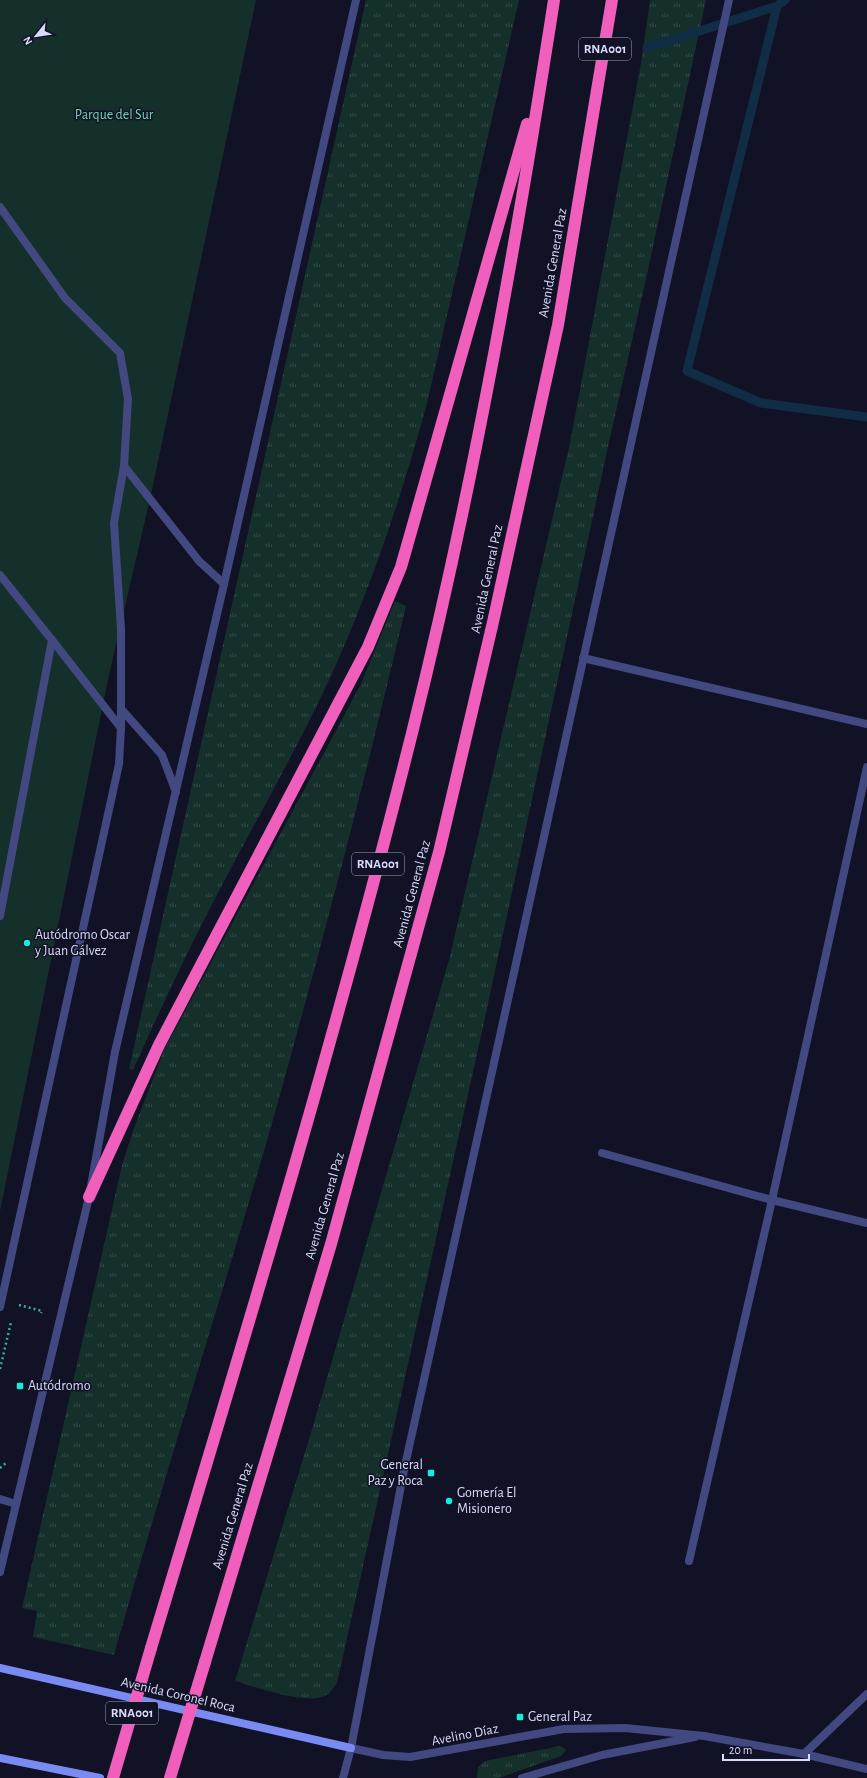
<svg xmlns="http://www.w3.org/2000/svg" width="867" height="1778" viewBox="0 0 867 1778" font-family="'Alegreya Sans',sans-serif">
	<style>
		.grass { fill: url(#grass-tufts) }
		.green { fill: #152f2a }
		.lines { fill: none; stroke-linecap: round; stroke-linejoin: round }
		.stream { stroke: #112d45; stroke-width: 9 }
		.path { stroke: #3baf94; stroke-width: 2.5; stroke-dasharray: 2 3; stroke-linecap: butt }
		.service { stroke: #414980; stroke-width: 8 }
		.minor { stroke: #414980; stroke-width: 8 }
		.tertiary { stroke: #414980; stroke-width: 8 }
		.secondary { stroke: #798af3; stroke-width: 8 }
		.motorway { stroke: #f15fbd; stroke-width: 12 }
		.motorway-bridge { stroke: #f15fbd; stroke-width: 12 }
		.poi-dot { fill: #17ebdd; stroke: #121226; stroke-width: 1.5 }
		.labels { text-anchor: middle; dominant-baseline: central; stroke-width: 3; stroke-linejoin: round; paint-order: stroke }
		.shield { fill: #121226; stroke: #9d9fbc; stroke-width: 1 }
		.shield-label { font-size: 13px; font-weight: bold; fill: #d9dbfc }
		.park-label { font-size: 14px; fill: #6bd6aa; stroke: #121226 }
		.street-label { font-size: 14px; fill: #d9dbfc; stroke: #121226 }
		.poi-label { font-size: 14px; fill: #d9dbfc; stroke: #121226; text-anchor: start }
	</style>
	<defs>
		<pattern id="grass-tufts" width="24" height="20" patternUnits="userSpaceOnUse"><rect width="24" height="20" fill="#152f2a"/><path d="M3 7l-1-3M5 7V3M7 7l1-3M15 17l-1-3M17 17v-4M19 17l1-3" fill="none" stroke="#364d4a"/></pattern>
	</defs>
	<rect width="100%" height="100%" fill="#121226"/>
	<!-- grass -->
	<g class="grass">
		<path d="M366,0H519L427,403C406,481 381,557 350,632C316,715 271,793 229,872C194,937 163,1003 133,1070L129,1069Z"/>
		<path d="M650,0H706L646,279L609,442L481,1036L337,1683C334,1686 331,1692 327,1695C306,1706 257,1687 235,1681L310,1436L449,960L570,443L641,63Z"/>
		<path d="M395,601L406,606C364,785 317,964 267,1141C217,1312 162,1483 114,1655L33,1637L37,1611L22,1608L122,1165L134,1128L164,1050L361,684Z"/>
		<polygon points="560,1746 566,1750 561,1756 499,1778 477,1778 478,1767 485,1761"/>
	</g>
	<!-- green -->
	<polygon class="green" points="0,0 256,0 150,499 109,675 0,1211"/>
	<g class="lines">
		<!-- stream -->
		<g class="stream">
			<polyline points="777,6 687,371 761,403 867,417"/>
			<polyline points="647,48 777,6 785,0"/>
		</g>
		<!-- path -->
		<g class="path">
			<polyline points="19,1305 42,1311 41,1313"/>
			<polyline points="0,1369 11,1322"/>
			<polyline points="0,1468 6,1463"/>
		</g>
		<!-- service -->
		<g class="service">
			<polyline points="0,207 65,298 120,353 128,399 124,466 114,523 121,629 121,728"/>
			<polyline points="124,466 199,561 224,584"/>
			<polyline points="0,575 52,640 0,916"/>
			<polyline points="122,710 162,755 176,792"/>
			<polyline points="0,1307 119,764 121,728 52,640"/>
			<polyline points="0,1499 16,1504"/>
		</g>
		<!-- minor -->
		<g class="minor">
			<polyline points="583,658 867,724"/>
			<polyline points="602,1153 772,1200 867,1223"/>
			<polyline points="689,1561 772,1200 867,767"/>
			<polyline points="804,1754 867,1694"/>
		</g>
		<!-- tertiary -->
		<g class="tertiary">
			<polyline points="0,1572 89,1197 115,1052 224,584 356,0"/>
			<polyline points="351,1748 383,1755 410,1757 564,1729 625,1728 704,1736 804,1754 867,1769"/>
			<polyline points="343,1778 351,1748 404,1470 729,0"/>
			<polyline points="522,1778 602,1755 695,1737"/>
		</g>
		<!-- secondary -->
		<g class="secondary">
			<polyline points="0,1668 351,1748"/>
			<polyline points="0,1758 100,1778"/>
		</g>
		<!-- motorway -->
		<g class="motorway">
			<polyline points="89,1197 159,1045 368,647 401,567 527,124"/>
			<path d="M151,1648C243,1343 336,1038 413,729C473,488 516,245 554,0"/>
			<polyline points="205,1662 331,1244 439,852 493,622 558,325 612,0"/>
		</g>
		<!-- motorway-bridge -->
		<g class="motorway-bridge">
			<polyline points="113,1778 151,1648"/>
			<polyline points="170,1778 205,1662"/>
		</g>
	</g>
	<!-- markers -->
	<g class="poi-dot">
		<circle cx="27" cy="943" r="4"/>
		<rect x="16" y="1382" width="8" height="8" rx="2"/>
		<rect x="427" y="1469" width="8" height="8" rx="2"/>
		<circle cx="449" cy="1501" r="4"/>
		<rect x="516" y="1713" width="8" height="8" rx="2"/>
	</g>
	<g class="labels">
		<!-- shield labels -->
		<g class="shield">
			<rect x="579" y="38" width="52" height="22" rx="3"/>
			<rect x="352" y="853" width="52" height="22" rx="3"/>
			<rect x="106" y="1702" width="52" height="22" rx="3"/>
		</g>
		<g class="shield-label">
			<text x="605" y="49">RNA001</text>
			<text x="378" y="864">RNA001</text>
			<text x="132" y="1713">RNA001</text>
		</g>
		<!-- park labels -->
		<g class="park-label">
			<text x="114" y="115">Parque del Sur</text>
		</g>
		<!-- street labels -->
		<g class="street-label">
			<text transform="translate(553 263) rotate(-80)">Avenida General Paz</text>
			<text transform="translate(487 579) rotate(-78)">Avenida General Paz</text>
			<text transform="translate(412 894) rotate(-75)">Avenida General Paz</text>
			<text transform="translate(325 1206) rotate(-74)">Avenida General Paz</text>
			<text transform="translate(233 1516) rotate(-73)">Avenida General Paz</text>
			<text transform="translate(178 1695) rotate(13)">Avenida Coronel Roca</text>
			<text transform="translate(465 1735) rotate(-11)">Avelino Díaz</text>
		</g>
		<!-- poi labels -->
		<g class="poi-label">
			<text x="35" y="935">Autódromo Oscar<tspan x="35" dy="16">y Juan Gálvez</tspan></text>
			<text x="28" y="1386">Autódromo</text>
			<text x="423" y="1465" text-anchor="end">General<tspan x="423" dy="16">Paz y Roca</tspan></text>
			<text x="457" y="1493">Gomería El<tspan x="457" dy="16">Misionero</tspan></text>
			<text x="528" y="1717">General Paz</text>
		</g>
	</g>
	<!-- north arrow -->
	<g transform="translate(36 36) rotate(240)" stroke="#121226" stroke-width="3" paint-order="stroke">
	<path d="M0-3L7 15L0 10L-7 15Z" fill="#d9dbfc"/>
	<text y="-6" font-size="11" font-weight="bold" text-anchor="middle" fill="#d9dbfc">N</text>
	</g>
	<!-- scale -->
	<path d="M723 1754v6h86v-6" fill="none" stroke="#d9dbfc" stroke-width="2"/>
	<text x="729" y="1754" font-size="12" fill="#d9dbfc" stroke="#121226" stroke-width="3" paint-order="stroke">20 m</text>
</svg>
